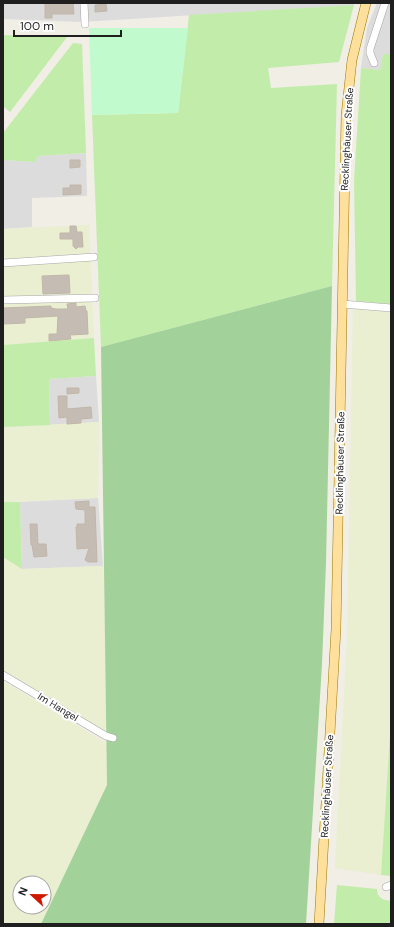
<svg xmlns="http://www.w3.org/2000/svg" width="394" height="927" viewBox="0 0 394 927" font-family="'DM Sans',sans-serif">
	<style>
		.residential { fill: #dddcdc }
		.farmland { fill: #e9efd0; fill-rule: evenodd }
		.grass { fill: #c2ecaa }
		.forest { fill: #a2d199 }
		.park { fill: #c1fbcd }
		.building { fill: #c5bdb4; stroke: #c2b6a7 }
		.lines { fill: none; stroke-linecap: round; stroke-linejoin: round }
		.minor-casing { stroke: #a6a6a6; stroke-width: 8 }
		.major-casing { stroke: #9a7a00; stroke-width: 10 }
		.minor { stroke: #fff; stroke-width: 7 }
		.major { stroke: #fee09c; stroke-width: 9 }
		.labels { text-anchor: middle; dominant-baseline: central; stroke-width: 4; stroke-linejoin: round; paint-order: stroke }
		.street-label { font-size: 10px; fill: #1f1f1f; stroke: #fff }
	</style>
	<rect width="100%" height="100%" fill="#f0eee5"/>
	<!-- residential -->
	<g class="residential">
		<polygon points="3,3 354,3 354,5 82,22 3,19"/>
		<polygon points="377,3 391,3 391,54 383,54 380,70 361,68 367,28"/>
		<polygon points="86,153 87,196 32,198 32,227 3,229 3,160 35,162 38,156"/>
		<polygon points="96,376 99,422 50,425 49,379"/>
		<polygon points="98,498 103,566 22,569 20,502"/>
	</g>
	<!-- farmland -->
	<g class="farmland">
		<polygon points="89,225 94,338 3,345 3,229"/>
		<polygon points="353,309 391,312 391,719 381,875 335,868 347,639"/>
		<polygon points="99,422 98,498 3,502 3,427"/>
		<polygon points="3,557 23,569 103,566 109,729 100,729 3,670"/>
		<path d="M3,681L106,743L107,785L41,924H3ZM20,883H44V907H20Z"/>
	</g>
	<!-- grass -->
	<g class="grass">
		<polygon points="354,5 339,62 268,68 271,88 337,84 332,286 101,347 92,115 178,113 189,15"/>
		<polygon points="3,35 67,37 10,112 3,106"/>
		<polygon points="73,43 82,44 86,153 38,156 35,162 3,160 3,133"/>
		<polygon points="383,54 391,54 391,150 390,151 391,175 391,304 356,301 354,181 361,68 380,70"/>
		<polygon points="94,338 96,376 49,379 50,425 3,427 3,345"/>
		<polygon points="3,502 20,502 22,569 3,557"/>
		<polygon points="391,719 391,876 381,875"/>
		<path d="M337,885L377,889C377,898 383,900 391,901V924H334Z"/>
	</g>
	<!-- forest -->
	<polygon class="forest" points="332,286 326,563 322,664 306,924 41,924 107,785 101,347"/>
	<!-- park -->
	<polygon class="park" points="89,28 188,28 178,113 92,115"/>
	<!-- building -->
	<g class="building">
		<polygon points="45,3 73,3 74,14 52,14 52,18 45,18"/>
		<polygon points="106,4 107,11 95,12 95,5"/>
		<polygon points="70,160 80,160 80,167 70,168"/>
		<polygon points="70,185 81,185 81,194 63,195 63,188 70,188"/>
		<polygon points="70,226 76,226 77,232 82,232 83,247 78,247 76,249 73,246 73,239 60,239 60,233 70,233"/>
		<polygon points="69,275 70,293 43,294 42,276"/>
		<polygon points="76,303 76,307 85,306 86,311 87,311 88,334 70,335 71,339 49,341 49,334 57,334 58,316 25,318 25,323 3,324 3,308 51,306 51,308 56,309 68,309 67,304"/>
		<polygon points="67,388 79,388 79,393 67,394"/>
		<polygon points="58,396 67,396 67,409 91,407 92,418 81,419 81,423 67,424 67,417 59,418"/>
		<polygon points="89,501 89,507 95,507 97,562 88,562 85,560 89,548 77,549 76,527 77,527 77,524 85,524 85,510 76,509 75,502"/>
		<polygon points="30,524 37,524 38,544 46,544 47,556 34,557 32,545 31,545"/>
	</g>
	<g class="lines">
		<!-- minor casing -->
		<g class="minor-casing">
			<g id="minor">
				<polyline points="84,3 85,24"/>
				<polyline points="374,63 370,53 370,49 385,3"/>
				<polyline points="3,263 94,257"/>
				<polyline points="3,300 95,298"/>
				<polyline points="342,304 391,308"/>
				<polyline points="3,675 106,736 113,738"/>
				<polyline points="386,887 391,885"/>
			</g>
		</g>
		<!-- major casing -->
		<g class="major-casing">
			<polyline id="major" points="319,924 336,629 346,115 352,60 366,3"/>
		</g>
		<!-- minor -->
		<use href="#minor" class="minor"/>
		<!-- major -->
		<use href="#major" class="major"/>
	</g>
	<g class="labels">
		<!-- street labels -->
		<g class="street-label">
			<text transform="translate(347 139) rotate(-87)">Recklinghäuser Straße</text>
			<text transform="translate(340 463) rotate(-89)">Recklinghäuser Straße</text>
			<text transform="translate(58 707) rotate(31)">Im Hangel</text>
			<text transform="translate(327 786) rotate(-87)">Recklinghäuser Straße</text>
		</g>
	</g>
	<!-- border -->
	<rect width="394" height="927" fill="none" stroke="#1f1f1f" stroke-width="8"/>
	<!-- north arrow -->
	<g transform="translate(32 895) rotate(292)"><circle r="19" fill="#ffffff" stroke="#a5a5a5"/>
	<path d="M0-3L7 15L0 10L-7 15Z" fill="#ce1900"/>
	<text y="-6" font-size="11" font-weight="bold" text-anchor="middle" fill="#1f1f1f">N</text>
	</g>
	<!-- scale -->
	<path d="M14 30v6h107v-6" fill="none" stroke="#1f1f1f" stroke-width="2"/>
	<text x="20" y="30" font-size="12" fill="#1f1f1f" stroke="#ffffff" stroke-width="3" paint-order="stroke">100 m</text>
</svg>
